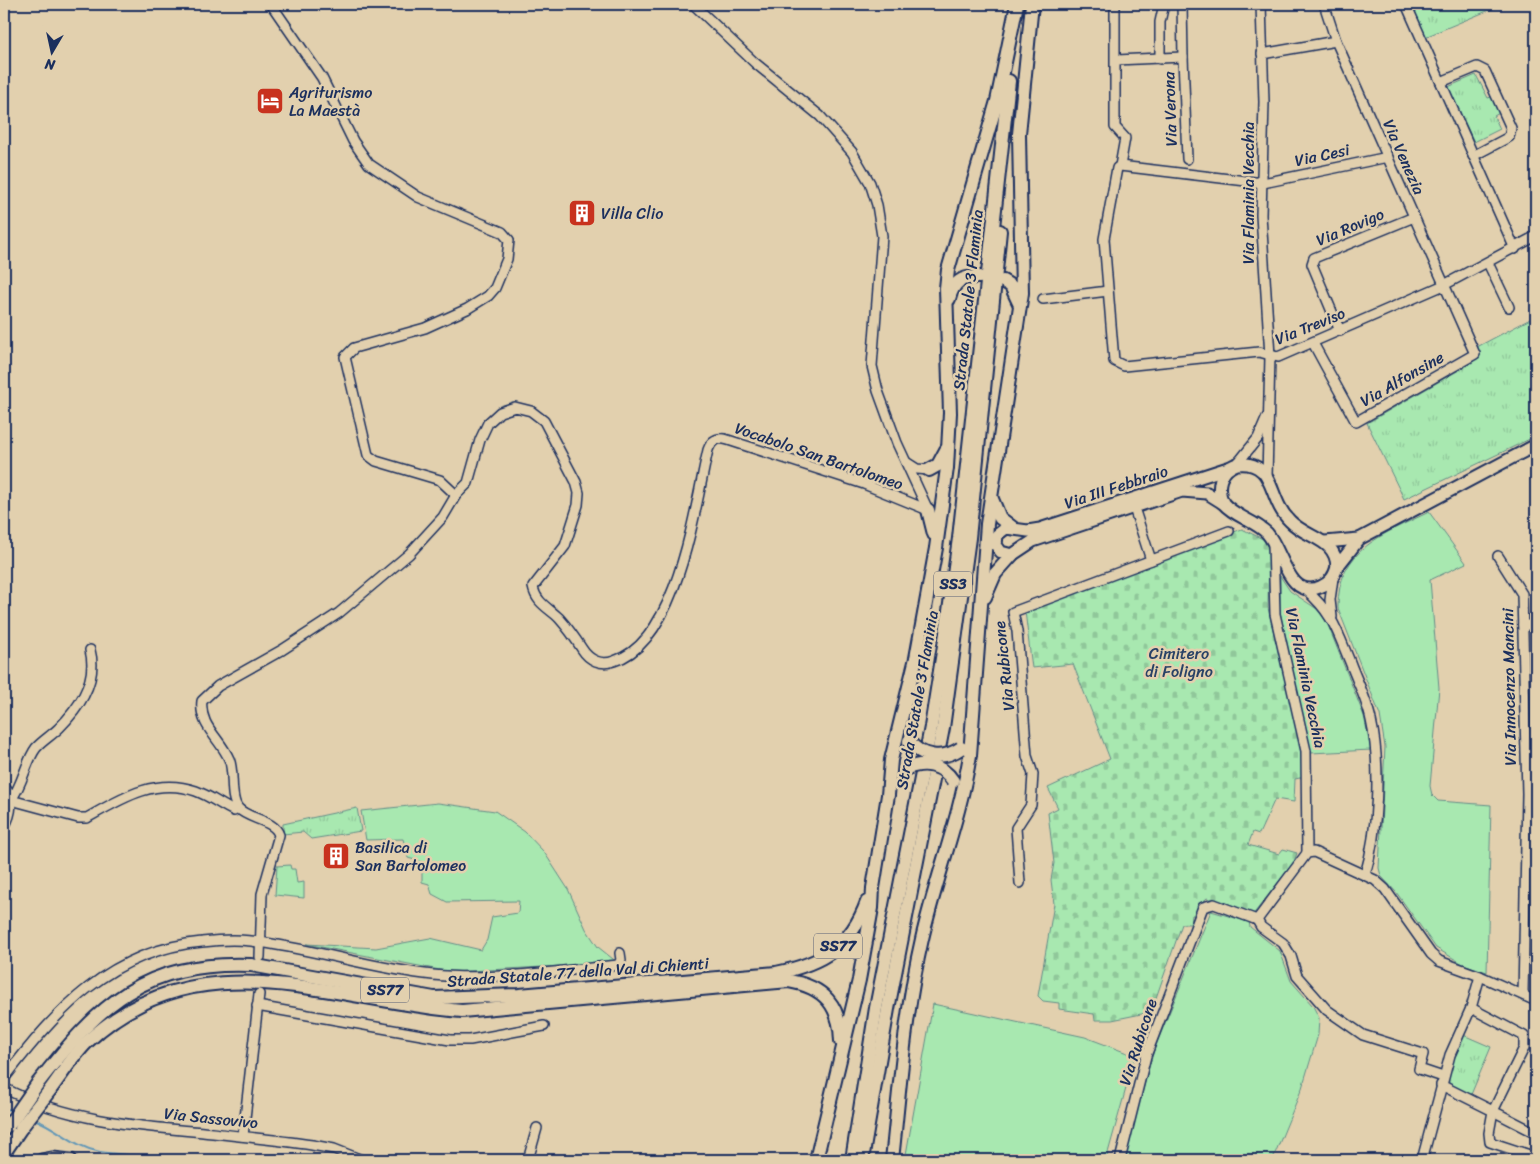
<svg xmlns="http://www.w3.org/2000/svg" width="1540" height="1164" viewBox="0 0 1540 1164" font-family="Sriracha,sans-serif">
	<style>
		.green { fill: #a8e8b0; stroke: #628c87 }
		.cemetery { fill: url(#cemetery-stones); stroke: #628c87 }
		.park { fill: url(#park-tufts); stroke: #628c87 }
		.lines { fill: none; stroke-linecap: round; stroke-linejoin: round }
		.stream { stroke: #6297b7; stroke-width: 2 }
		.minor-casing { stroke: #1b2f5e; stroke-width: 12 }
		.major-casing { stroke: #1b2f5e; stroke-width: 15 }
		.highway-casing { stroke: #1b2f5e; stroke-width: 16 }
		.minor { stroke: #e2d0ae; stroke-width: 9 }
		.major { stroke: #e2d0ae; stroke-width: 11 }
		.highway { stroke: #e2d0ae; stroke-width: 12 }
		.highway-bridge-casing { stroke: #1b2f5e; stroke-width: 16; stroke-linecap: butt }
		.highway-bridge { stroke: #e2d0ae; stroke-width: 12 }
		.labels { text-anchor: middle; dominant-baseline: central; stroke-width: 5; stroke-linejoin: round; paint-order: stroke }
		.shield { fill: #e2d0ae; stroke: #575f76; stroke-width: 1 }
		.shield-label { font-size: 15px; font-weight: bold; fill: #1b2f5e }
		.poi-label { font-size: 16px; fill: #1b2f5e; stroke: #e2d0ae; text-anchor: start }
		.street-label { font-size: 16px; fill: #1b2f5e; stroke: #e2d0ae }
		.park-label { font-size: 16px; fill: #294266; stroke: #e2d0ae }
	</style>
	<defs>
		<pattern id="cemetery-stones" width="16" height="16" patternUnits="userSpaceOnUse" patternTransform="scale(1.25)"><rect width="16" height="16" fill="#a8e8b0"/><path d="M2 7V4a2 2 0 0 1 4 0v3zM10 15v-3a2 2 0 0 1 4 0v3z" fill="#90c79a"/></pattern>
		<pattern id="park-tufts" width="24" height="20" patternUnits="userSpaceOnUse" patternTransform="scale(1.25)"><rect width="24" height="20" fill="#a8e8b0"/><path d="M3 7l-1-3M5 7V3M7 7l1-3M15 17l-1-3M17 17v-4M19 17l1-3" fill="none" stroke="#90c79a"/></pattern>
	</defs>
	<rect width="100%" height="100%" fill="#e2d0ae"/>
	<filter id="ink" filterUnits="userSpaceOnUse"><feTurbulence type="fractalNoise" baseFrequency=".02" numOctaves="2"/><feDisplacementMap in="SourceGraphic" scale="10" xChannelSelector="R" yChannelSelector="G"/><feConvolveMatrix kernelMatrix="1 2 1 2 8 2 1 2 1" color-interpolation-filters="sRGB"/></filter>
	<g filter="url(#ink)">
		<!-- green -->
		<g class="green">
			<path d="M1429,512L1466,563L1430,580L1439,688L1430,786L1432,795L1438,801L1491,805L1487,972L1463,964L1436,948L1396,892L1381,876L1379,868L1385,747L1380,715L1338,608C1337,549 1384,534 1429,512Z"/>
			<polygon points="1280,576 1290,591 1320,611 1328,625 1364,716 1371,750 1311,753 1280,612"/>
			<polygon points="438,803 495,811 525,832 544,852 568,889 586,929 598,947 618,963 450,972 306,944 376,948 430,938 481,950 487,940 492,917 518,913 519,901 447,902 432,894 429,884 422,882 422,862 408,858 403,839 366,840 361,811"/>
			<polygon points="290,865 291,869 295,869 297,883 304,882 304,898 275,895 277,866"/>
			<polygon points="1211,911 1249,922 1250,927 1280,951 1291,981 1313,1006 1319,1018 1318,1035 1302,1088 1274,1156 1276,1160 1123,1160 1154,1050"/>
			<polygon points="933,1004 1085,1037 1135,1056 1106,1160 905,1160"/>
		</g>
		<!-- cemetery -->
		<polygon class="cemetery" points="1242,529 1269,542 1268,608 1304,761 1305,777 1295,779 1294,802 1275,799 1259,834 1253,832 1248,845 1279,854 1283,849 1297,853 1294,862 1252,916 1207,898 1199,905 1197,916 1192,915 1191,924 1182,924 1151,1012 1112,1020 1095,1020 1094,1014 1059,1009 1059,1003 1043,1001 1038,996 1054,904 1051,880 1054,863 1048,813 1058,808 1048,788 1110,759 1073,664 1032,668 1025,611"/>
		<!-- park -->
		<g class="park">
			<polygon points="1410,4 1504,4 1425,37"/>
			<polygon points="1476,75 1488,98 1494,96 1501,112 1494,116 1500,129 1474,142 1448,87"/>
			<polygon points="1536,316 1536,436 1404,499 1367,423 1473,362 1477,355 1475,348"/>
			<polygon points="357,808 361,831 311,839 303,832 283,834 283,824"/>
			<polygon points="1461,1034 1491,1047 1470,1097 1450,1087 1447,1077"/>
		</g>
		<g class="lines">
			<!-- stream -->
			<g class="stream">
				<polyline points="4,1108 13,1111"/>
				<path d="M34,1119C58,1128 74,1147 100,1152C122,1156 145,1154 166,1160"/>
			</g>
			<!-- minor casing -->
			<g class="minor-casing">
				<g id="minor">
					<polyline points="271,4 322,78 353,141 369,164 418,197 502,232 509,240 507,259 495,288 488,296 467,309 425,328 354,348 345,357 368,455 376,461 440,480 456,495"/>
					<polyline points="693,4 755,63 820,116 852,152 870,183 877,205 882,236 872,366 878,391 897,443 928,510"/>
					<polyline points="1115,4 1115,127 1125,138 1120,166"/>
					<polyline points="1182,4 1183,57"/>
					<polyline points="1261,4 1264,102 1261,215 1270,356 1267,477"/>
					<polyline points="1406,4 1515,249"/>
					<polyline points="1262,54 1336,41"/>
					<polyline points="1160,59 1160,22 1164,4"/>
					<polyline points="1116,60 1183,57 1187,159"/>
					<polyline points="1441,82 1477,67 1485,71 1511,128 1509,137 1473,156"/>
					<polyline points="1388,157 1263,183 1120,166 1117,168 1104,239 1114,361 1124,366 1259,352 1278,357 1444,285 1536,236"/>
					<polyline points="1488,263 1509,307"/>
					<polyline points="1043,299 1108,291"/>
					<polyline points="1340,331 1312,264 1314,258 1414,217"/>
					<polyline points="1313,343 1356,422 1475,354 1336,41 1324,4"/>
					<polyline points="906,462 917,469 929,470"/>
					<polyline points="1237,464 1258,438 1267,417"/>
					<polyline points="1134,508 1151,560"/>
					<polyline points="1273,544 1275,614 1306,751 1307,853"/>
					<polyline points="1498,556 1522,594 1527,794 1523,995"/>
					<path d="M1305,589C1333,614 1336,628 1350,662C1357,681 1367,700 1371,720C1381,764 1378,831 1365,875"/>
					<polyline points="1332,617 1330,600 1333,578"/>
					<polyline points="1523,625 1536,625"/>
					<path d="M90,650C98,680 79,708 59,728C52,735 42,741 36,748C26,761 23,784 11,800L78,818H87C122,798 155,777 196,791C210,796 221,805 234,811L238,809"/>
					<path d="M4,786C14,798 12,814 4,827"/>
					<polyline points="1020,883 1016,828 1031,805 1033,774 1027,756 1017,631 1013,612 1229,531"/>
					<polyline points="1257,920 1261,927 1283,943 1291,956 1297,976 1327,1010 1363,1035 1423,1054 1419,1069 1443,1077"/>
					<path d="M260,957L262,894L279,835C275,820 247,819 238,808C229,798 235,772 229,759C220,738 199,726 202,701L218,686L282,650L339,613L409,554L443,517L456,495L468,483L480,440L488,423L500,412L515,407L531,411L544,421L576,482L579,493L578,505L565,546L533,587C536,603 549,608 559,618C568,628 575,638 582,649C589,660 601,666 614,661C678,642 695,506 708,450C712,439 718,437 728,440L864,484L928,510"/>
					<polyline points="257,1006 450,1040 470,1040 544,1026"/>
					<polyline points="1471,1008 1524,1036 1524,1048 1493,1111 1536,1133"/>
					<path d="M4,1079C56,1010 111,950 202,942C218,940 235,939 251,941C312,948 372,969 433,975C489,981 561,971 618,965L621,960L620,953"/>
					<polyline points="1441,1085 1493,1111 1489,1133 1490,1142 1536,1157"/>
					<path d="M4,1088C64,1120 135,1126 203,1132C239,1136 276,1140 312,1145L334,1149L362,1160"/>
					<polyline points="243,1136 259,994"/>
					<polyline points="528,1160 537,1128"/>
					<polyline points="1120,1160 1146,1056 1203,907 1214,904 1257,920 1307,853 1314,852 1375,880 1385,889 1431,954 1439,961 1480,976 1536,1001"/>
					<polyline points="1422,1160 1450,1055 1471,1008 1480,976"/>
				</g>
			</g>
			<!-- major casing -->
			<g class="major-casing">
				<g id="major">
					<path d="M1237,464C1246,463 1255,464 1262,471C1273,481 1274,506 1290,521C1307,539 1336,538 1337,567C1334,577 1330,583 1320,587C1288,600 1283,551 1267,533C1254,520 1235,517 1223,503C1216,488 1219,470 1237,464Z"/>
					<polyline points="1223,503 1207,493 1182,491 1033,541 1012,555 1001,552 996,545 997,535 1006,528 1028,531 1040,529 1228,468"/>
					<polyline points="1325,542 1359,539 1536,445"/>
					<polyline points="1337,567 1359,539"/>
					<polyline points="42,1160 53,1158 71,1160"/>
				</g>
			</g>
			<!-- highway casing -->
			<g class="highway-casing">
				<g id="highway">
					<polyline points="1003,281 1011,286 1019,303"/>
					<path d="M949,299C953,282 962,276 979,277"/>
					<polyline points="929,470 938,465 946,450"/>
					<polyline points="992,499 1000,518 1013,528"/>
					<polyline points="928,510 934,534"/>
					<polyline points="985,597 995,574 1012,555"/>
					<path d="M38,1083C100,1004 143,961 251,965L434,998L519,995L776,973C822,964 851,946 867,902"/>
					<path d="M50,1090C62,1074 73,1056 87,1042C197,937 333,1001 462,1011L789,981C824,987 840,1005 841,1041"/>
					<polyline points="4,1153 21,1128"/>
					<polyline points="816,1160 859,980 872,908 873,888 888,795 891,760 916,658 936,548 947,468 950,413 946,288 948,270 997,101 1017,4"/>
					<polyline points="852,1160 876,1008 931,727 946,633 959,538 1009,81"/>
					<polyline points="862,1160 888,1009 943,728 969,538 1000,231"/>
					<path d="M892,1160C900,1086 905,1012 922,939C936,877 960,818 970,755L987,524L1022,293L1019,134L1032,4"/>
				</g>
			</g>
			<!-- minor -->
			<use href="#minor" class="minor"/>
			<!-- major -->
			<use href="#major" class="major"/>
			<!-- highway -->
			<use href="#highway" class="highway"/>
			<!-- highway-bridge casing -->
			<g class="highway-bridge-casing">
				<g id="highway-bridge">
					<path d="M909,741C921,758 944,760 961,748"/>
					<path d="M905,769C924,761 942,764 953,781"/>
					<polyline points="9,1125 38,1083"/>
					<polyline points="21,1128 50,1090"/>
				</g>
			</g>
			<!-- highway-bridge -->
			<use href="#highway-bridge" class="highway-bridge"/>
		</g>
	</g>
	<!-- icons -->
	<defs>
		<g id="hotel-square" transform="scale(1.4375)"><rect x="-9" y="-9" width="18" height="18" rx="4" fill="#c8321e" stroke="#e2d0ae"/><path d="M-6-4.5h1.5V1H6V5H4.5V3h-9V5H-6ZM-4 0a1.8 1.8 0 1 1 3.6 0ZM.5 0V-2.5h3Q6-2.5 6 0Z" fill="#fff"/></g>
		<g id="building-square" transform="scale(1.4375)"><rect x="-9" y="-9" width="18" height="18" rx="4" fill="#c8321e" stroke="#e2d0ae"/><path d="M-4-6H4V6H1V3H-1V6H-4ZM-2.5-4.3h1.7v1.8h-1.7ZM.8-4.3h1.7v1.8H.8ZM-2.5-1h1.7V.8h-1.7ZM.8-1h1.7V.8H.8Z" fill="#fff"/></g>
	</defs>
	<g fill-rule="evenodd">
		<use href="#hotel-square" x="270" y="101"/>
		<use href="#building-square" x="582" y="213"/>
		<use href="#building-square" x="336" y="856"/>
	</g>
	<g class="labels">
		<!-- shield labels -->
		<g class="shield">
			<rect x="934" y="571.5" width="38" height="25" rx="4"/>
			<rect x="814" y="933.5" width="48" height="25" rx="4"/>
			<rect x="361" y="977.5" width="48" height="25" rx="4"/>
		</g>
		<g class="shield-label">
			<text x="953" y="584">SS3</text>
			<text x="838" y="946">SS77</text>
			<text x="385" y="990">SS77</text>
		</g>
		<!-- poi labels -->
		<g class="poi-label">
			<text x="289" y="92">Agriturismo<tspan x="289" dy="18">La Maestà</tspan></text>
			<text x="601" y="213">Villa Clio</text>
			<text x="355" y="847">Basilica di<tspan x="355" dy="18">San Bartolomeo</tspan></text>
		</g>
		<!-- street labels -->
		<g class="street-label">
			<text transform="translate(1170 109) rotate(-92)">Via Verona</text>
			<text transform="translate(1322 155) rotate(-12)">Via Cesi</text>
			<text transform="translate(1404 157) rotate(66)">Via Venezia</text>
			<text transform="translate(1248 193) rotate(-90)">Via Flaminia Vecchia</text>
			<text transform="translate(1350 227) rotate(-23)">Via Rovigo</text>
			<text transform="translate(968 300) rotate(-84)">Strada Statale 3 Flaminia</text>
			<text transform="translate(1310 326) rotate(-22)">Via Treviso</text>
			<text transform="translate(1402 379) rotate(-30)">Via Alfonsine</text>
			<text transform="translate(819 456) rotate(19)">Vocabolo San Bartolomeo</text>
			<text transform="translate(1116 487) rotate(-18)">Via III Febbraio</text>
			<text transform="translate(1004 666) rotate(-96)">Via Rubicone</text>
			<text transform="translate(1306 678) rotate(78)">Via Flaminia Vecchia</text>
			<text transform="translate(1509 687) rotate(-91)">Via Innocenzo Mancini</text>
			<text transform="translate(917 700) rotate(-80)">Strada Statale 3 Flaminia</text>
			<text transform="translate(578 972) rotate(-4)">Strada Statale 77 della Val di Chienti</text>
			<text transform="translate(1138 1042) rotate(-72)">Via Rubicone</text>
			<text transform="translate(211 1118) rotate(6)">Via Sassovivo</text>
		</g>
		<!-- park labels -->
		<g class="park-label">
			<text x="1179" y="653">Cimitero<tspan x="1179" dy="18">di Foligno</tspan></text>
		</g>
	</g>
	<!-- margin -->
	<rect width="1540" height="1164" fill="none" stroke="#e2d0ae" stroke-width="20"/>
	<rect x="10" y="10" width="1520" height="1144" fill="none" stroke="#1b2f5e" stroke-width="2" filter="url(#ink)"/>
	<!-- north arrow -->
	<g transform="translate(52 52) rotate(189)" stroke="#e2d0ae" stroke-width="4" paint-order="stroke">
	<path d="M0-4L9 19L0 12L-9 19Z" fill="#1b2f5e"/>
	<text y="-8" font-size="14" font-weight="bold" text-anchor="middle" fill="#1b2f5e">N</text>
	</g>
</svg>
